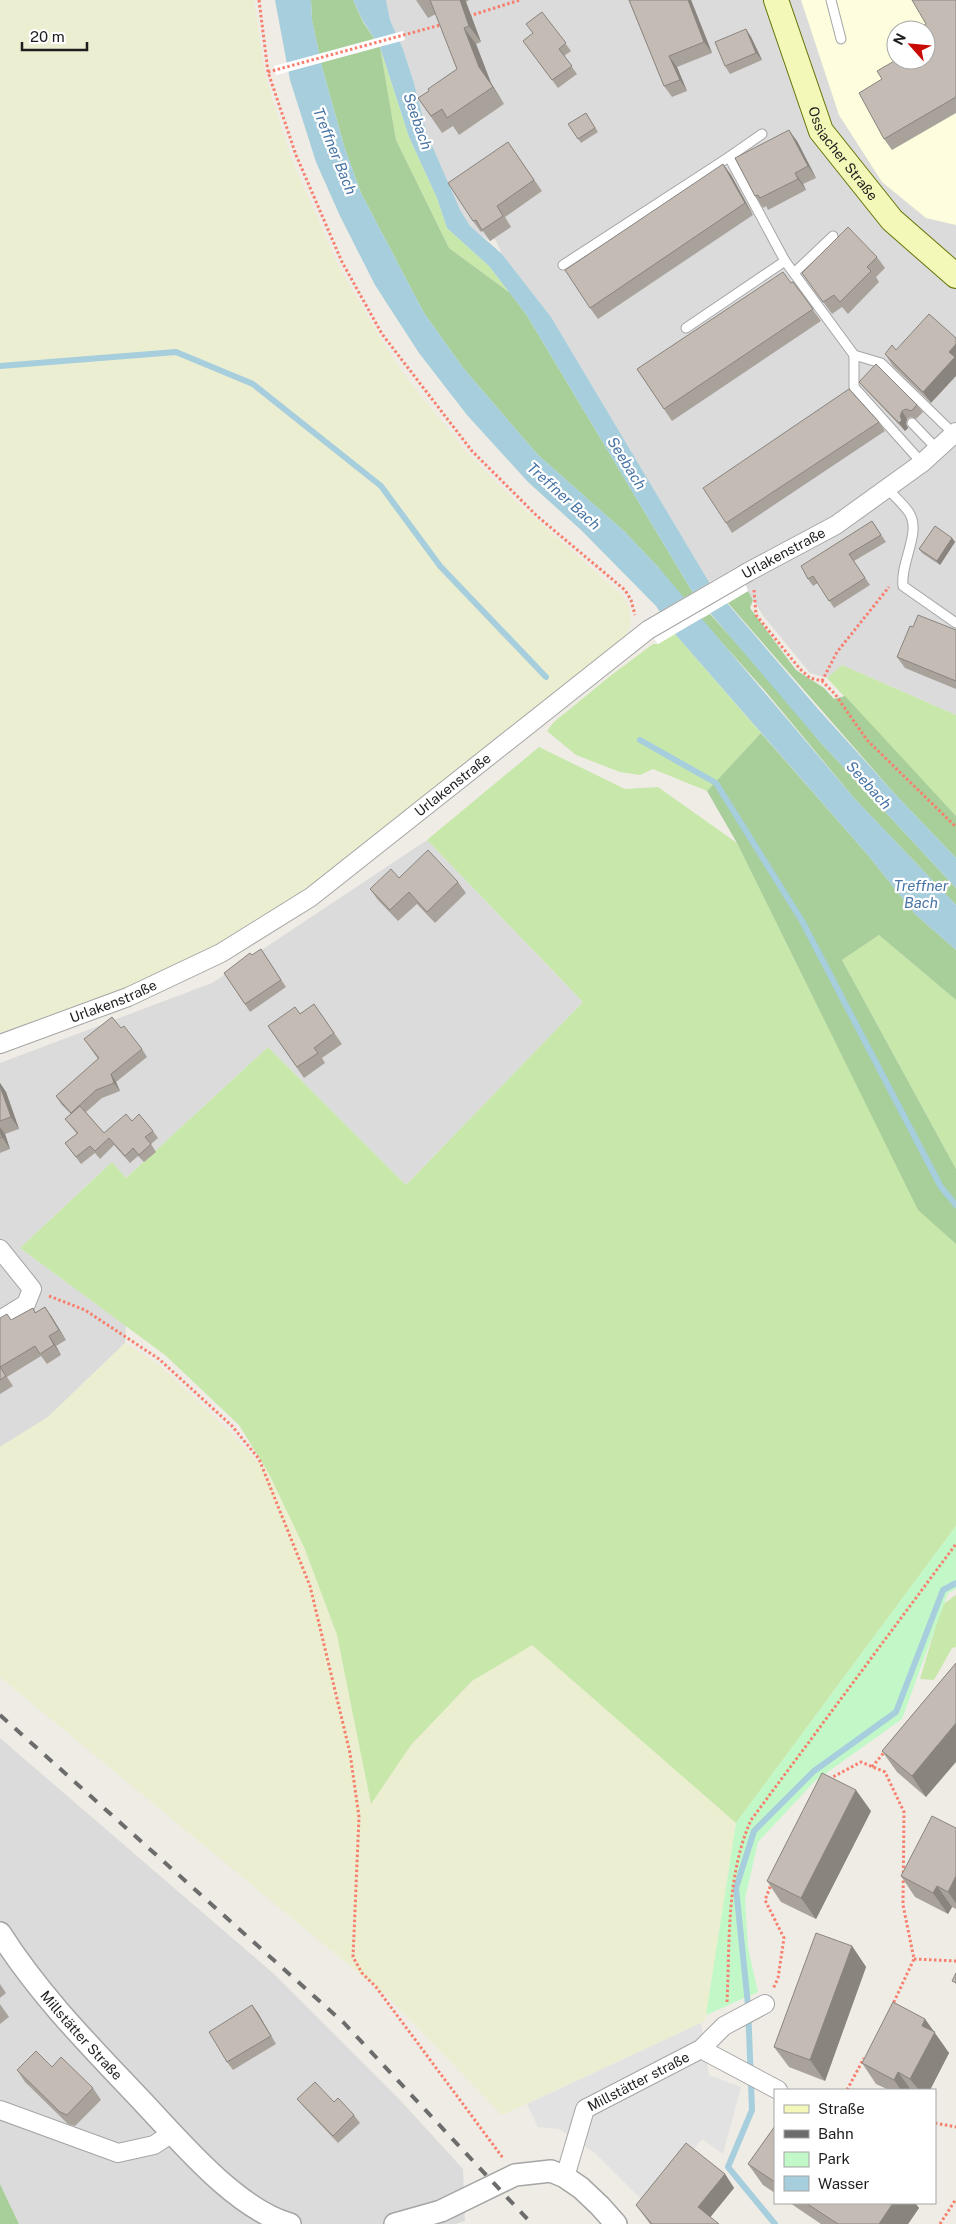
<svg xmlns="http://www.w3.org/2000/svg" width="956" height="2224" viewBox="0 0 956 2224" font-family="'Public Sans',sans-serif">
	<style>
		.residential { fill: #dcdbdb; fill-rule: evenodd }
		.education { fill: #fefede; fill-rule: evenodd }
		.farmland { fill: #ebeed0 }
		.grass { fill: #c8e8ab }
		.forest { fill: #a8ce9a }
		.park { fill: #c2f8c8 }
		.parking { fill: #e2e2e2 }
		.water { fill: #a6cedc }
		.pier { fill: #fff }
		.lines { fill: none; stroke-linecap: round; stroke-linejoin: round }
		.stream { stroke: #a6cedc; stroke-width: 6 }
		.service-casing { stroke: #a5a5a5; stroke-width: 11 }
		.minor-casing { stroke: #a5a5a5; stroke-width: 20 }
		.tertiary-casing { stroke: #a5a5a5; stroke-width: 24 }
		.secondary-casing { stroke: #657407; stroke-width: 26 }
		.path { stroke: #f77f6e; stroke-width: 3; stroke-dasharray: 2.5 2.5; stroke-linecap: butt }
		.service { stroke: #fff; stroke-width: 9 }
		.minor { stroke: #fff; stroke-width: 18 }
		.tertiary { stroke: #fff; stroke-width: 21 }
		.secondary { stroke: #f3f8b9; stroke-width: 24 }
		.rail { stroke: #6c6c6c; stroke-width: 4; stroke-dasharray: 10 10; stroke-linecap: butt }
		.wall { fill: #a9a29b }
		.shaded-wall { fill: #89847e }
		.building { fill: #c4bcb4; stroke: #89847e }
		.labels { text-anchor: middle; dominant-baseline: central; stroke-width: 4.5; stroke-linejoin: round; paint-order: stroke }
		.street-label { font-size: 14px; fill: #1e1e1e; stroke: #fff }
		.water-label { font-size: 15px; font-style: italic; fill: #4975a5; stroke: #fff }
	</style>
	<rect width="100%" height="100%" fill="#efece5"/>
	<!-- residential -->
	<g class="residential">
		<path d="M386,0H956V715L842,665L827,678L810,673L764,617L748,591L739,566L709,582L551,317L502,254L495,239L490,241L469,228L457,211L451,190L427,134L414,83L403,49L390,20ZM896,30H926V60H896Z"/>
		<polygon points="427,840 583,1002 406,1185 268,1047 126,1178 112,1162 20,1248 126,1326 125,1343 48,1417 0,1447 0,1063 212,983"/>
		<polygon points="0,1738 274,1974 400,2100 463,2169 465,2221 455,2224 19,2224 0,2184"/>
	</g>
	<!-- education -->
	<path class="education" d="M801,0H956V225L926,218L882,182L839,115ZM896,30H926V60H896Z"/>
	<!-- farmland -->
	<g class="farmland">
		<polygon points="0,0 254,0 265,75 291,158 338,265 379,336 405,376 469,455 512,498 623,596 629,607 631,624 625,636 306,890 218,945 123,989 0,1033"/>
		<polygon points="125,1343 158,1364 231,1433 269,1474 304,1547 337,1635 371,1803 411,1745 472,1681 532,1644 736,1823 705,2021 502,2115 390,1999 0,1677 0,1447 48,1417"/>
	</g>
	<!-- grass -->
	<g class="grass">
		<polygon points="380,47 409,137 437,198 447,228 489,266 510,293 449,248 396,140"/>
		<polygon points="675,634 761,733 707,791 653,769 640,775 620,772 576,755 547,731 554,722 609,677 653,644 658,644"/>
		<polygon points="842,665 956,715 956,816 827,678"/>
		<polygon points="539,747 625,789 658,787 737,843 918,1209 956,1244 956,1526 736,1823 532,1645 472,1681 411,1745 371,1804 337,1635 304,1547 269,1474 239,1425 165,1355 20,1248 112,1162 126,1178 268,1047 406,1185 583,1002 427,840"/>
		<polygon points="879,935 956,1000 956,1169 842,960"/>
		<polygon points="956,1595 956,1647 952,1648 934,1680 920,1679 942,1605"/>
	</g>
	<!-- forest -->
	<g class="forest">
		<polygon points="311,0 353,0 363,22 380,47 396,140 449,248 510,293 526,314 693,593 683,598 658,567 625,532 538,455 464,369 424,313 361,193 345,149 322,67 312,20"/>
		<polygon points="748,591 753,600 750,608 796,670 824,688 834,699 845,696 956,816 956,858 893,792 728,603"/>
		<polygon points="710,614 764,674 820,742 956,888 956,905 854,798 766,692 701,619"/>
		<polygon points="761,733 867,854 915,914 956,950 956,1000 879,935 842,960 956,1169 956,1244 918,1210 737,843 707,791"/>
		<polygon points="0,2184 19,2224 0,2224"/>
	</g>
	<!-- park -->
	<polygon class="park" points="956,1526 956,1589 948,1593 902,1719 815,1781 758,1842 745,1899 748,1948 758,1992 706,2015 736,1823"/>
	<!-- parking -->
	<polygon class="parking" points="701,2023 709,2075 741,2087 723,2154 702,2139 647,2205 595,2153 559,2129 538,2127 527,2104"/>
	<!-- water -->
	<g class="water">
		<polygon points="275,0 311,0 312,20 322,67 345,149 361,193 424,313 464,369 538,455 625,532 658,567 854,798 956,905 956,950 915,914 867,854 675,634 656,606 581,530 528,482 467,415 419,353 375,285 340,216 316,162 290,80"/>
		<polygon points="353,0 386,0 390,20 403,49 414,83 427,134 460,210 470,226 502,254 551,317 709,582 818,709 893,792 956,858 956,888 820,742 693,593 526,314 489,266 447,228 437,198 409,137 380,47 363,21"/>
	</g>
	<!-- pier -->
	<g class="pier">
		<polygon points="403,31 405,40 276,75 274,66"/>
		<polygon points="738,566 748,591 658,644 642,622"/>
	</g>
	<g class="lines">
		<!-- stream -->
		<g class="stream">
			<polyline points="0,366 176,352 253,384 381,486 440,566 546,677"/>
			<polyline points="640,740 716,783 802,921 941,1187 956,1205"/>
			<polyline points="775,2224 728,2167 752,2110 748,2005 736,1888 754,1831 814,1771 896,1712 943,1590 956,1583"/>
		</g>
		<!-- service casing -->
		<g class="service-casing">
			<g id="service">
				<polyline points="831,0 841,39"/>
				<polyline points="729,157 762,134"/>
				<polyline points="563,265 729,157 785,261 854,355 881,363 954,434"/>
				<polyline points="794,273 833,236"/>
				<polyline points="686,328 785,261"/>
				<polyline points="854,355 854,387 922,463"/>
				<polyline points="912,423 937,449"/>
				<path d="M887,488C894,496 902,503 908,511C923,531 900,561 903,586L956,623"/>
			</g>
		</g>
		<!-- minor casing -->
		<g class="minor-casing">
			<g id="minor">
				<path id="s1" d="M0,1044L128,997L221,953L311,897L648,630L748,572L836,525L922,463L956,432"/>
				<polyline points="0,1249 32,1289 26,1304 0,1320"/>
				<polyline points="701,2049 778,2090"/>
				<polyline points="0,2110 118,2153 154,2145 172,2133"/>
				<path id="s2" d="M565,2177L585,2109L701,2049L724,2026L765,2004"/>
			</g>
		</g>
		<!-- tertiary casing -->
		<g class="tertiary-casing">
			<g id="tertiary">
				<path id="s3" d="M0,1933C40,1996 91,2047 142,2101C180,2141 236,2209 290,2224"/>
				<polyline points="395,2224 441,2211 515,2175 551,2171 565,2177 581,2188 600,2206 616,2224"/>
			</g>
		</g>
		<!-- secondary casing -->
		<g class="secondary-casing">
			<g id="secondary">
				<path id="s4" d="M776,0L821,131L892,220L956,276"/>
			</g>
		</g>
		<!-- path -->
		<g class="path">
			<polyline points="259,0 268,72 296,155 342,262 382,334 472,451 537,516 625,590 631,600 635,615"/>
			<polyline points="469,16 520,0"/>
			<polyline points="268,72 444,24"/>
			<polyline points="754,590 756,615 800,669 810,678 822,681 835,694 867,740 956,827"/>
			<polyline points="822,681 837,652 889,587"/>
			<polyline points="49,1296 85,1310 159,1359 232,1426 259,1459 310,1586 350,1753 359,1817 353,1957 362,1973 376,1987 503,2158"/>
			<polyline points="872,1767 886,1750"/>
			<polyline points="829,1779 861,1762 885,1772 904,1812 903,1905 914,1959 892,2006"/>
			<polyline points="772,1882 765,1900 784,1938 778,1978 773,1989"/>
			<polyline points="914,1959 956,1961"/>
			<path d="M727,2002C730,1941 726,1876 751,1820L956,1544"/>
			<polyline points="847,2090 864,2058"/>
			<polyline points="935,2123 956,2127"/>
			<polyline points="940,2224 956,2199"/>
		</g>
		<!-- service -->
		<use href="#service" class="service"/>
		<!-- minor -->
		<use href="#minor" class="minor"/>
		<!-- tertiary -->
		<use href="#tertiary" class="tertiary"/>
		<!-- secondary -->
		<use href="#secondary" class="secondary"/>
		<!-- rail -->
		<polyline class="rail" points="0,1715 344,2023 532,2224"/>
	</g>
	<!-- wall -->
	<g class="wall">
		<polygon points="416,0 469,0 466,2 481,42 476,44 491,83 504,104 459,135 453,126 442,133 418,98 429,91 457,69 436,14 428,18"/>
		<polygon points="629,0 691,0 712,53 677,67 687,91 672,97 664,86"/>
		<polygon points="956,0 956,113 892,150 884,139 882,79 926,41 926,24"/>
		<polygon points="542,12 571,51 564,56 577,74 558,88 523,41 533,33"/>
		<polygon points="746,29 751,37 762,60 730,74 725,66"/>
		<polygon points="586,113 598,132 581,143 568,124"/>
		<polygon points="797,141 816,178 803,184 806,190 768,210 766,206 763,208 755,196"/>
		<polygon points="508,142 542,191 505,217 511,227 490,241 483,231 481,232 473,221"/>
		<polygon points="723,164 731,175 753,215 598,319 590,308"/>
		<polygon points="877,257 885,268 876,277 879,282 848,314 842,307 832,314 802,273"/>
		<polygon points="793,282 821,321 672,421 637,369"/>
		<polygon points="896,350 931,403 893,366 885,354"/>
		<polygon points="859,382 917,405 923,412 916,419 911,417 907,419 906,424 908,428 905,431 865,389"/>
		<polygon points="879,422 885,431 732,533 726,523"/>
		<polygon points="872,521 886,542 854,561 870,585 834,608 818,583 813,586 808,579"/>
		<polygon points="952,538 955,542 940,565 922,553 919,549"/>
		<polygon points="913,627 956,630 956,689 905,668 897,657"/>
		<polygon points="399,878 458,882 466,893 435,923 417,904 398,921 378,900 370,889"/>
		<polygon points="261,949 286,987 250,1012 224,973"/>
		<polygon points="314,1004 342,1044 322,1058 325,1063 304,1078 268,1026 300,1014"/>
		<polygon points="121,1028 142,1049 147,1057 116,1082 120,1091 102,1098 86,1112 104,1133 132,1121 153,1131 158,1138 151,1144 156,1152 144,1162 138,1156 130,1163 114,1145 100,1159 95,1153 81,1164 65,1143 77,1134 65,1119 71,1114 61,1104 56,1096 98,1059 84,1039"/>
		<polygon points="0,1083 6,1092 19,1129 5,1134 10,1149 0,1153"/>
		<polygon points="45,1307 66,1340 56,1346 61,1355 47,1364 41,1356 7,1377 13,1386 0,1394 0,1318 12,1320 33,1308 36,1313"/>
		<polygon points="956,1663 926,1797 897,1772 882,1751"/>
		<polygon points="871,1811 816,1919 781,1902 767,1881"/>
		<polygon points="956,1828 956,1909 952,1907 948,1914 915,1897 901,1876"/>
		<polygon points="852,1946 866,1967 825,2081 789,2067 774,2047"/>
		<polygon points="0,1984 6,1993 0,1998"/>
		<polygon points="0,2004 9,2017 0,2024"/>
		<polygon points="252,2005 276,2044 233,2070 227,2062"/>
		<polygon points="925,2019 949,2053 930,2090 889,2090 876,2084 862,2063"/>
		<polygon points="52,2067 93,2088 101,2100 75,2126 68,2124 25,2082 17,2070"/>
		<polygon points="297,2099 334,2102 354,2115 360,2123 338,2143 303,2106"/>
		<polygon points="775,2126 775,2193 763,2185 748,2164"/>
		<polygon points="725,2174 734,2188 710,2217 719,2224 650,2224 636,2205"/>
		<polygon points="790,2203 915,2203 919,2208 908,2224 821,2224"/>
	</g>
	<!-- shaded-wall -->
	<g class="shaded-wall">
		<polygon points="460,0 465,0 466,2 481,42 469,26"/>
		<polygon points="688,0 691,0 712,53 704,42"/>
		<polygon points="464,28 476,44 491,83 504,104 479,67"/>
		<polygon points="746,29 751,37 762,60 756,53"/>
		<polygon points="669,56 677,67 687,91 680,80"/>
		<polygon points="789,130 797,141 816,178 808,166"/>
		<polygon points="723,164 731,175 753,215 745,203"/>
		<polygon points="795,173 803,184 806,190 798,179"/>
		<polygon points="956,344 956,376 931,403 923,392 949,352"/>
		<polygon points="902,411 907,419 906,424 908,428 905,431 899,423"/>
		<polygon points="952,538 955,542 940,565 937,561"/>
		<polygon points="111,1074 116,1082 120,1091 114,1083"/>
		<polygon points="0,1083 6,1092 19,1129 11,1117 0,1086"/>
		<polygon points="0,1127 5,1134 10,1149 2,1137 0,1131"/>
		<polygon points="45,1307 52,1317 66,1340 59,1330"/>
		<polygon points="49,1336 56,1346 61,1355 54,1345"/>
		<polygon points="956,1723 956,1762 926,1797 912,1776"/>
		<polygon points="856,1790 871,1811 816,1919 801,1898"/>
		<polygon points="956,1876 956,1903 948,1892"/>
		<polygon points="937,1886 952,1907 948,1914 933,1893"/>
		<polygon points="852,1946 866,1967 825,2081 810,2060"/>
		<polygon points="252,2005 258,2013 276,2044 271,2036"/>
		<polygon points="925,2019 949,2053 930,2090 919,2090 910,2079 922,2026"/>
		<polygon points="898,2072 911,2090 901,2090 894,2080"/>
		<polygon points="725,2174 734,2188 708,2220 698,2207"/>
		<polygon points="893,2203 915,2203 919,2208 908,2224 879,2224"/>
	</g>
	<!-- building -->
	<g class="building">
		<polygon points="430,0 460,0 469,26 464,28 479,67 493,87 447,118 442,109 431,116 418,98 429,91 428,89 457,69"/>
		<polygon points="629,0 688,0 704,42 669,56 680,80 664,86"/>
		<polygon points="912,0 956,0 956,97 884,139 859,93 882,79 877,71 896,60 926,60 926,30 920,30 919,29 926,24"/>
		<polygon points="542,12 566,43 559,49 572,66 552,80 523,41 533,33 526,24"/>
		<polygon points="746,29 756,53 725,66 715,42"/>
		<polygon points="586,113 595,128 578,139 568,124"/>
		<polygon points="789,130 808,166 795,173 798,179 760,198 758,195 755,196 735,158"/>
		<polygon points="508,142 534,180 497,206 503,216 482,230 476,220 473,221 448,183"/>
		<polygon points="723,164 745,203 590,308 565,270"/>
		<polygon points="848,227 877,257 867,267 871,271 840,302 834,295 823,302 802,273"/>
		<polygon points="783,272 791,283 793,282 813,309 664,409 637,369"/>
		<polygon points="929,314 956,338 956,344 949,352 955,357 923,392 885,354 892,345 896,350"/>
		<polygon points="876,364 917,405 911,411 906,409 902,411 900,416 902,420 899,423 859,382"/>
		<polygon points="849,389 879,422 726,523 703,488"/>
		<polygon points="872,521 881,535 849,554 865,578 829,601 813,576 808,579 801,566"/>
		<polygon points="935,526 952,538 937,561 919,549"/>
		<polygon points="918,615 956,630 956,681 897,657 910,626 913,627"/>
		<polygon points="428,850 458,882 427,912 409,892 390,910 370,889 391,869 399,878"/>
		<polygon points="261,949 281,980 245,1004 224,973 250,953 252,955"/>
		<polygon points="314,1004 334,1033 314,1048 318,1053 297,1067 268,1026 295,1007 300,1014"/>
		<polygon points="112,1017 121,1028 124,1026 142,1049 111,1074 114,1083 96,1090 71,1113 56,1096 99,1058 84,1039"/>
		<polygon points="0,1086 11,1117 0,1121"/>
		<polygon points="80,1106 104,1133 126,1114 132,1121 139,1114 153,1131 145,1137 151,1144 139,1155 133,1148 125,1156 109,1138 95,1151 90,1146 76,1157 65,1143 78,1133 65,1119"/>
		<polygon points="0,1131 2,1137 0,1138"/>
		<polygon points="45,1307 59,1330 49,1336 54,1345 40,1354 35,1346 0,1367 6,1376 0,1380 0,1318 7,1314 11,1320 33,1308 35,1313"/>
		<polygon points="956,1663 956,1723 912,1776 882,1751"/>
		<polygon points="822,1773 856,1790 801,1898 767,1881"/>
		<polygon points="932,1816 956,1828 956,1876 948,1892 937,1886 933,1893 901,1876"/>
		<polygon points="816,1933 852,1946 810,2060 774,2047"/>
		<polygon points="956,1973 956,1983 952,1981"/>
		<polygon points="893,2002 925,2019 922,2026 935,2032 910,2079 898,2072 894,2080 862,2063"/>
		<polygon points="252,2005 271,2036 227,2062 209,2032"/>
		<polygon points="36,2051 52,2067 61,2057 93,2088 67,2115 60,2112 17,2070"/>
		<polygon points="315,2082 334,2102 338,2098 354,2115 333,2136 297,2099"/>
		<polygon points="775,2126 775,2182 748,2164"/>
		<polygon points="686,2143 725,2174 698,2207 719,2224 652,2224 636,2205"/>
		<polygon points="806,2203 893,2203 879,2224 838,2224"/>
	</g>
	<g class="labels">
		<!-- street labels -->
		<g class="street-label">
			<text stroke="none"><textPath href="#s4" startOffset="169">Ossiacher Straße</textPath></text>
			<text stroke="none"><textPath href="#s1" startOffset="931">Urlakenstraße</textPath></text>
			<text stroke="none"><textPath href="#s1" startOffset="526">Urlakenstraße</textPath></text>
			<text stroke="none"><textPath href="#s1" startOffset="121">Urlakenstraße</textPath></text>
			<text stroke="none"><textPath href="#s3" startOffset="131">Millstätter Straße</textPath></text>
			<text stroke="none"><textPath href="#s2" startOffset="131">Millstätter straße</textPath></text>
		</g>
		<!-- water labels -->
		<g class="water-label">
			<text transform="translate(418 121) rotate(71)">Seebach</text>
			<text transform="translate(335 151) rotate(68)">Treffner Bach</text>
			<text transform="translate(627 463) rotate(58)">Seebach</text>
			<text transform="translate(564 496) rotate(42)">Treffner Bach</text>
			<text transform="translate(869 785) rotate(48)">Seebach</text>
			<text x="921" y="885">Treffner<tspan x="921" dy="17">Bach</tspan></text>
		</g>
	</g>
	<!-- legend -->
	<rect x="774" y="2089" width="162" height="115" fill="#ffffff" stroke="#a5a5a5"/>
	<rect x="784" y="2105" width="25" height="8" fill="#f3f8b9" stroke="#a5a5a5"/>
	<text x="818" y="2114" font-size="15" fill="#1e1e1e">Straße</text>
	<rect x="784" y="2130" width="25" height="8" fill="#6c6c6c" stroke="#a5a5a5"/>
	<text x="818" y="2139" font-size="15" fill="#1e1e1e">Bahn</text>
	<rect x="784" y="2152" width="25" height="15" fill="#c2f8c8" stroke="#a5a5a5"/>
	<text x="818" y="2164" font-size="15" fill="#1e1e1e">Park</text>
	<rect x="784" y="2176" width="25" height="15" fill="#a6cedc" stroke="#a5a5a5"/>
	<text x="818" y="2189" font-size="15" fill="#1e1e1e">Wasser</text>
	<!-- north arrow -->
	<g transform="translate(911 45) rotate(297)"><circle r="24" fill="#ffffff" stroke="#a5a5a5"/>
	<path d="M0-4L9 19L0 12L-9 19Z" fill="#c90904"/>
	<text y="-8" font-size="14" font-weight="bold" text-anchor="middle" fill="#1e1e1e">N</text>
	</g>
	<!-- scale -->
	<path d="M22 42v8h65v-8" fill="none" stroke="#1e1e1e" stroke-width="2.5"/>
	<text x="30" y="42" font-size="15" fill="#1e1e1e" stroke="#ffffff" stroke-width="4" paint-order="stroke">20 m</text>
</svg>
